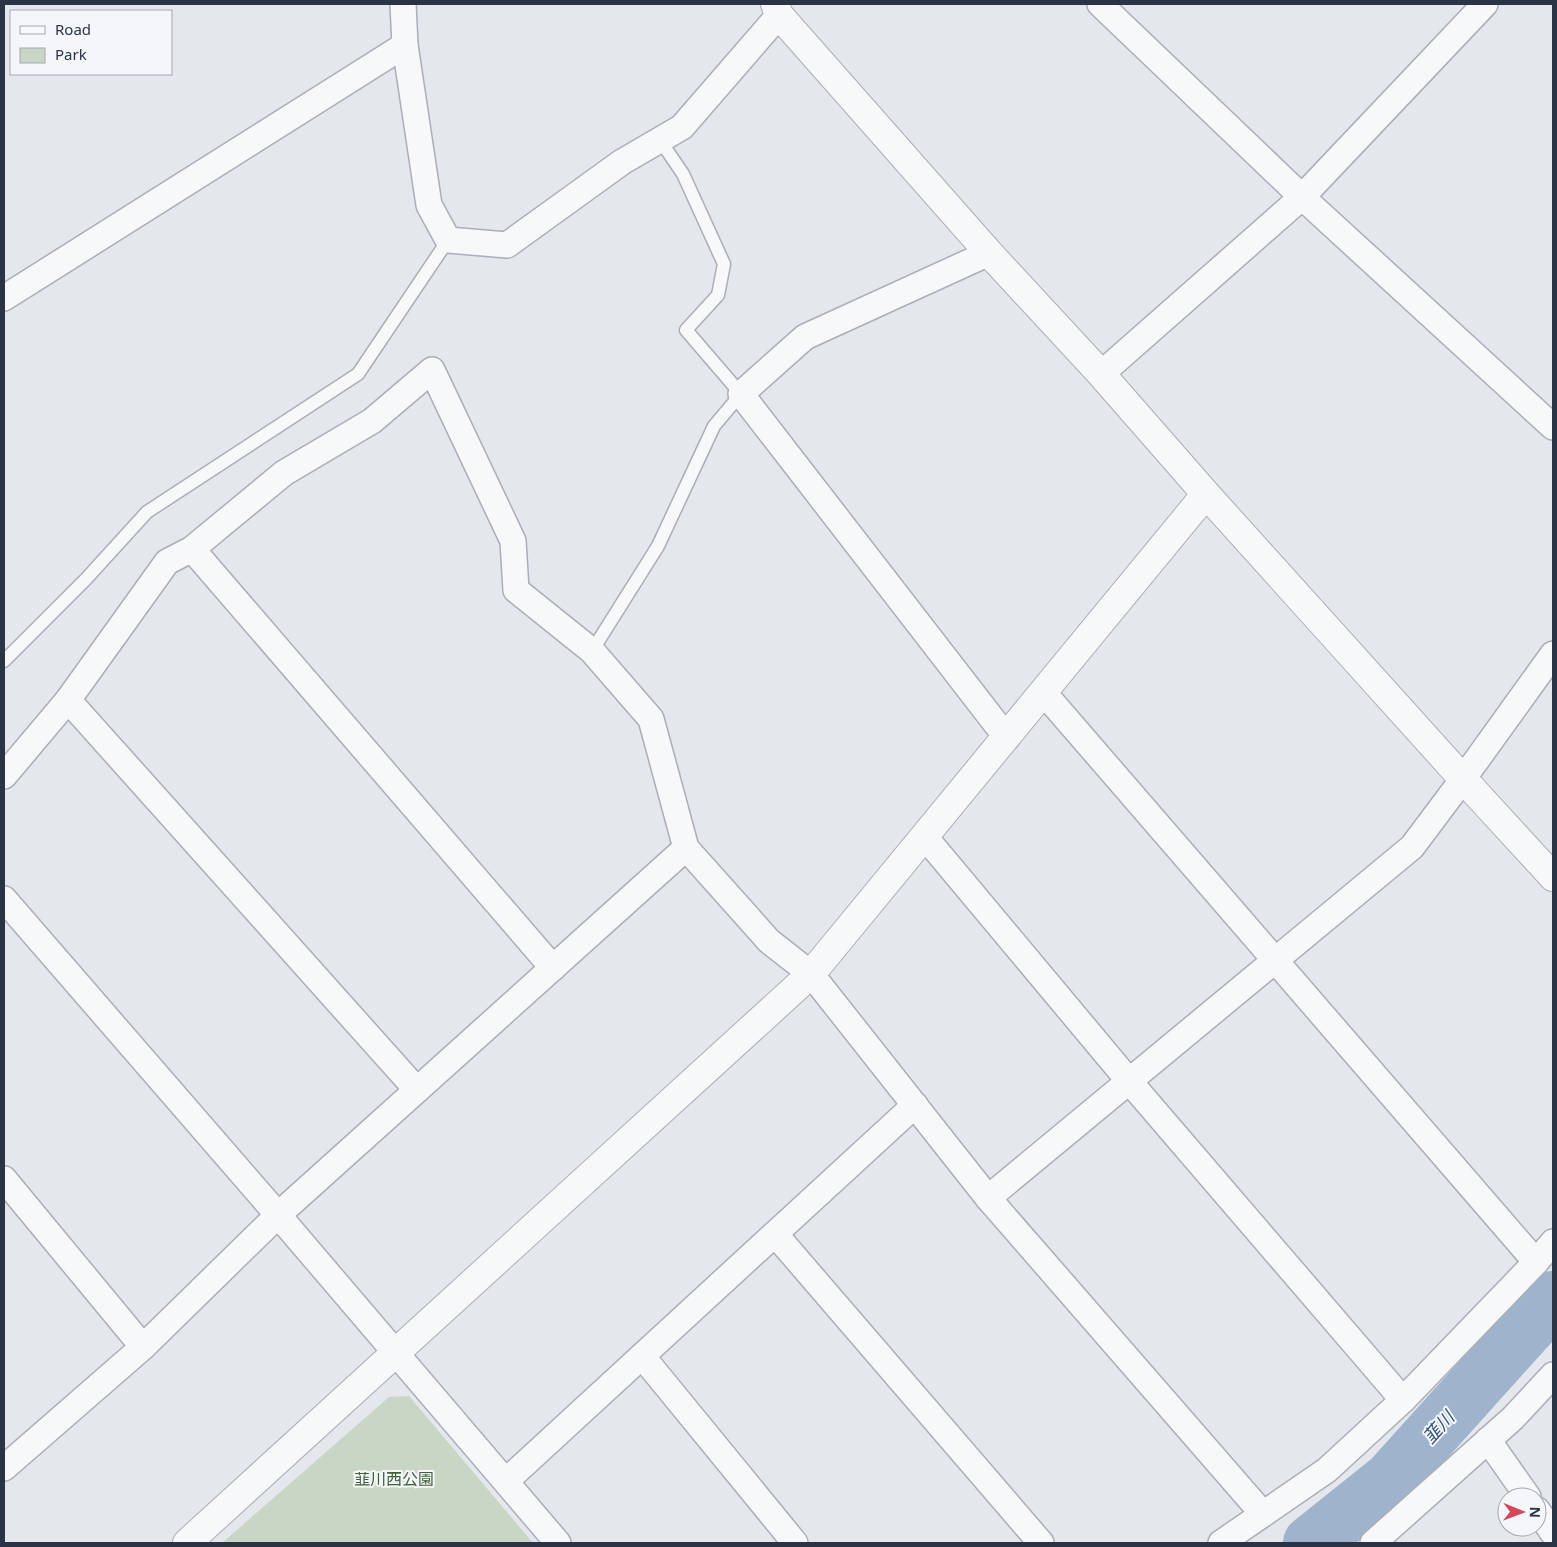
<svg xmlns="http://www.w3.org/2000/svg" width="1557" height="1547" viewBox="0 0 1557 1547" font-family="'Noto Sans','Noto Sans JP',sans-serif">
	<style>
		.green { fill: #c9d6c5 }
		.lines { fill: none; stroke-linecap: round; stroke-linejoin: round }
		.river { stroke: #9fb4cc; stroke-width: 56 }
		.service-casing { stroke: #a9aeb7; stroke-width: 15 }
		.minor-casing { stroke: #a9aeb7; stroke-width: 28 }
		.tertiary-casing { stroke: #a9aeb7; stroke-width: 30 }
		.service { stroke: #f7f8fa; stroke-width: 12 }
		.minor { stroke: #f7f8fa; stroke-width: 25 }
		.tertiary { stroke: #f7f8fa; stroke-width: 28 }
		.labels { text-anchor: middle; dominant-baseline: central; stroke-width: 4; stroke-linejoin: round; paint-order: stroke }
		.park-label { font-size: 16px; fill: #3f6138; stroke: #f4f6f9 }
		.water-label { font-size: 18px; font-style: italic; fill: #34527a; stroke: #f4f6f9 }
	</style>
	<rect width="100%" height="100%" fill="#e4e7ec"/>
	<!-- green -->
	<polygon class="green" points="409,1396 533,1543 222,1543 389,1397"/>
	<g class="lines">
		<!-- river -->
		<polyline class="river" points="1311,1543 1391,1479 1553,1299"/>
		<!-- service casing -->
		<g class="service-casing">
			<g id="service">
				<polyline points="592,651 658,546 714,426 741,394 686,330 718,295 724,264 683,174 660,140"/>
				<polyline points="4,661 86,579 147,512 358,374 448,240"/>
			</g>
		</g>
		<!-- minor casing -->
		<g class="minor-casing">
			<g id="minor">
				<polyline points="403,4 405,45 429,205 448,240 507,245 622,162 682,127 779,15"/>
				<polyline points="1100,4 1302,197 1553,427"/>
				<polyline points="989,253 805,337 741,394 1007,738"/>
				<polyline points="4,298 405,45"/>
				<polyline points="1101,374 1302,197 1485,4"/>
				<polyline points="192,549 553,968"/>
				<polyline points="1044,693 1536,1262"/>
				<polyline points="68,700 417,1090"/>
				<polyline points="4,776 68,700 167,562 192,549 284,473 372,421 432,370 513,541 516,590 592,651 651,719 686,848 769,941 811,974 988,1198 1263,1514"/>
				<polyline points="925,837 1129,1081 1403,1400"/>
				<polyline points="4,899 278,1215 558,1543"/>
				<polyline points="4,1179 143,1347"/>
				<polyline points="988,1198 1412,847 1463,779 1553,654"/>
				<polyline points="775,1234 1041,1543"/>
				<polyline points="642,1356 795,1543"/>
				<polyline points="1488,1440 1528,1497"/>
				<polyline points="4,1468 143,1347 278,1215 686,848"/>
				<polyline points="506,1481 915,1105"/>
				<polyline points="1537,1510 1553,1533"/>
				<polyline points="1221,1543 1327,1470 1403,1400 1536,1262 1553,1242"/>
				<polyline points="1373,1543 1513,1418 1553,1375"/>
			</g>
		</g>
		<!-- tertiary casing -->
		<g class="tertiary-casing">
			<g id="tertiary">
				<polyline points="775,4 779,15 989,253 1101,374 1206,494 1463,779 1553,877"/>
				<polyline points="187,1543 811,974 1206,494"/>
			</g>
		</g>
		<!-- service -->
		<use href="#service" class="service"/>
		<!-- minor -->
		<use href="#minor" class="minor"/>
		<!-- tertiary -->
		<use href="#tertiary" class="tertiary"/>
	</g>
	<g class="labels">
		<!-- park labels -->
		<g class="park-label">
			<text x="394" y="1479">韮川西公園</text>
		</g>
		<!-- water labels -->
		<g class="water-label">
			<text transform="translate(1438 1427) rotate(-48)">韮川</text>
		</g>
	</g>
	<!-- border -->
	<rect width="1557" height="1547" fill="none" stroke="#2b3445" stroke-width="10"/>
	<!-- legend -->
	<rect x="10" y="10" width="162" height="65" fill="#f4f6f9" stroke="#a4a8b1"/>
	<rect x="20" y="26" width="25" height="8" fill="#f7f8fa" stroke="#a4a8b1"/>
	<text x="55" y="35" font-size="15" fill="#2b3445">Road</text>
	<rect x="20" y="48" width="25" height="15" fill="#c9d6c5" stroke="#a4a8b1"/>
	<text x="55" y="60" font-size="15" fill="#2b3445">Park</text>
	<!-- north arrow -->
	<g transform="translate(1522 1512) rotate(91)"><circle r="24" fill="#f4f6f9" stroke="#a4a8b1"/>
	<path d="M0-4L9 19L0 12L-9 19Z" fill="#d1495b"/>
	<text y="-8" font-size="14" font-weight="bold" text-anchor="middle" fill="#2b3445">N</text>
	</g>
</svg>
